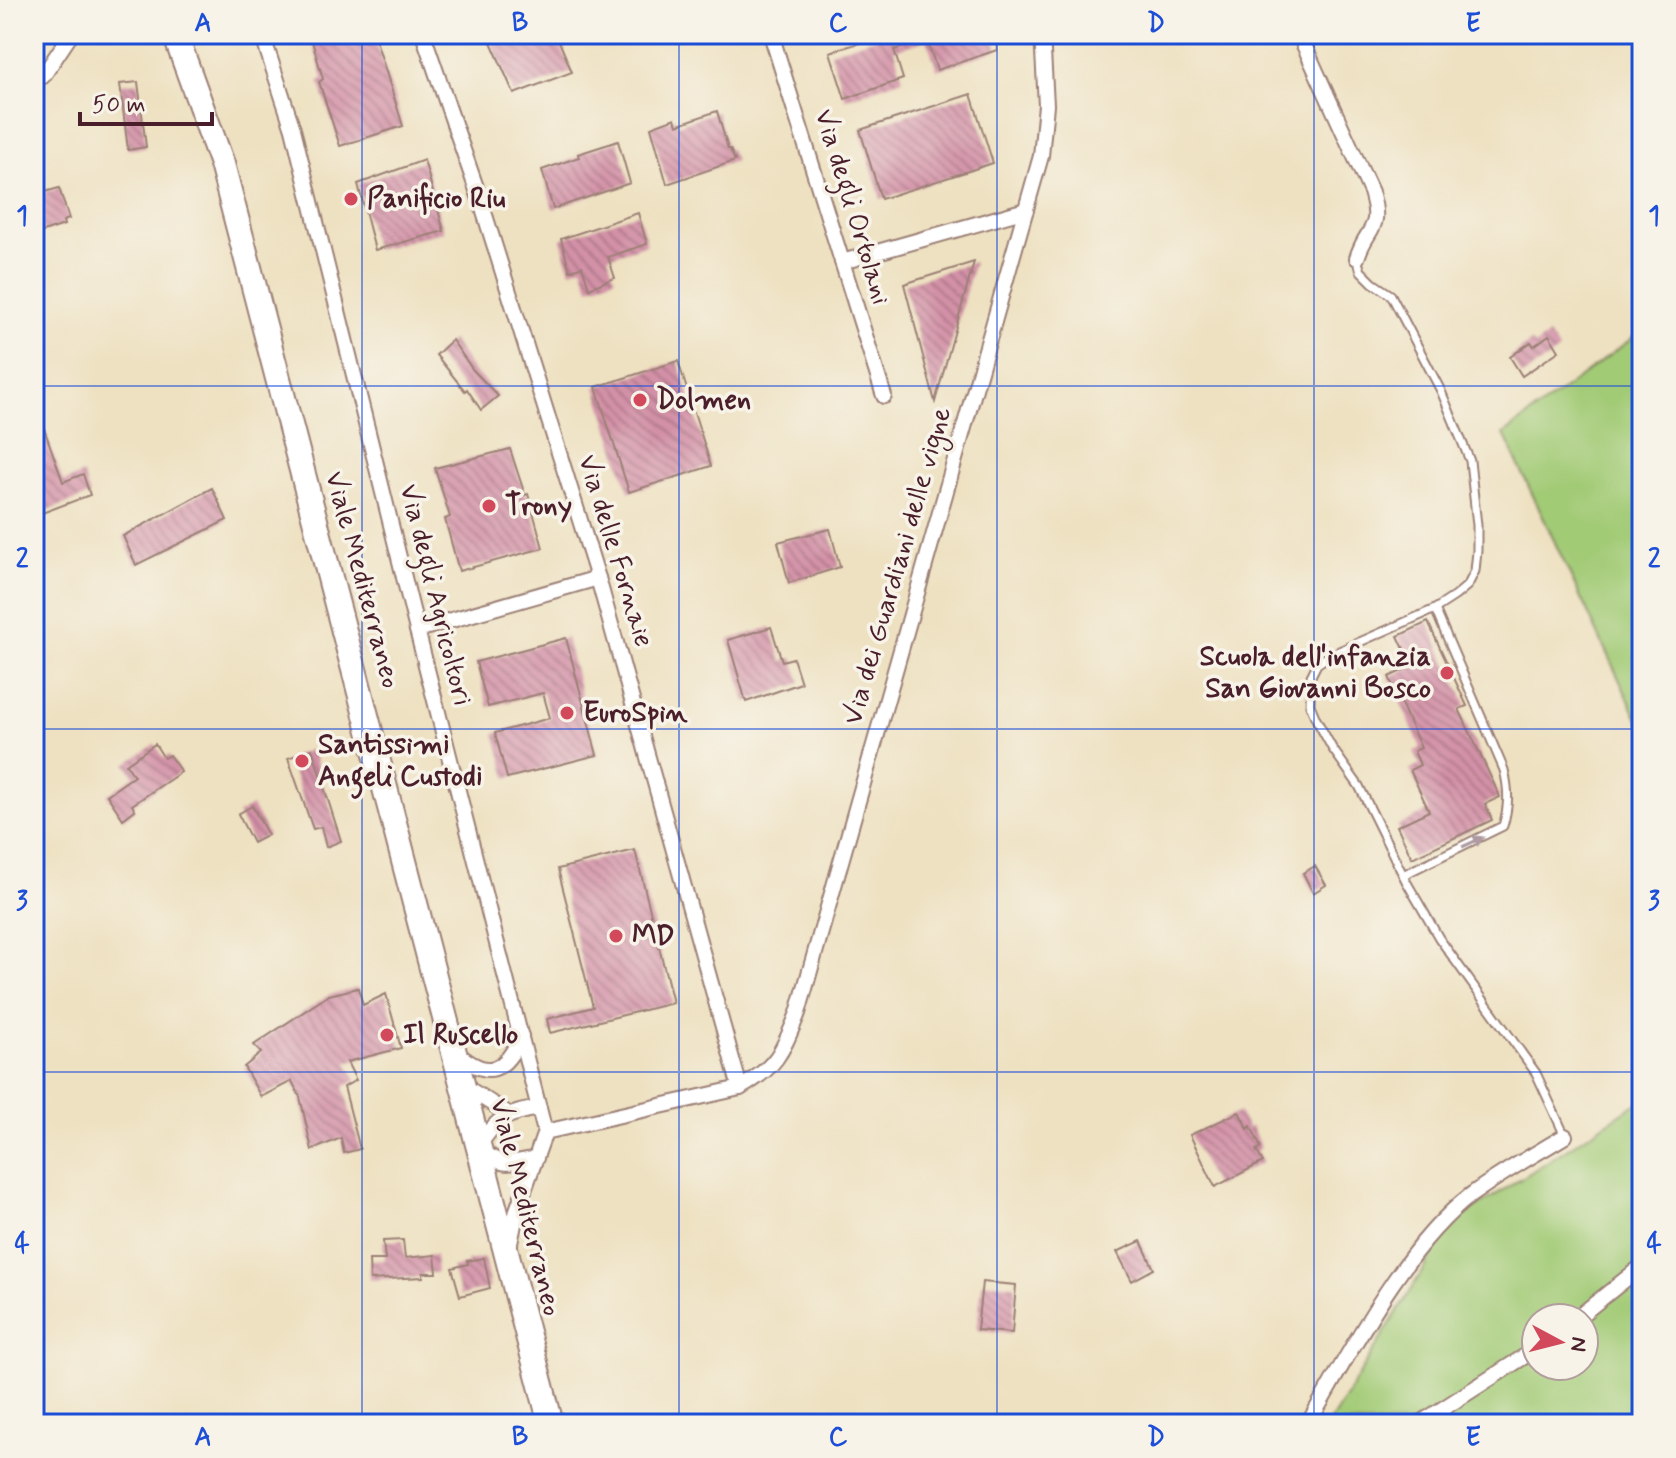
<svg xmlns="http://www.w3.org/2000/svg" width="1676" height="1458" viewBox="0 0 1676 1458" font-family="Mynerve,sans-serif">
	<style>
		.green { fill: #a2cb76; stroke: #767550; stroke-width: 2; fill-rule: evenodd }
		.building { fill: url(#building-back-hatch) }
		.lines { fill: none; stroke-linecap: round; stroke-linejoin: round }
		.service-casing { stroke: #9c8076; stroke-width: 11 }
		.minor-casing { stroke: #9c8076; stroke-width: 18 }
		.primary-casing { stroke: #9c8076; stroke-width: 28 }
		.service { stroke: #fff; stroke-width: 7 }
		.minor { stroke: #fff; stroke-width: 14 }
		.primary { stroke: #fff; stroke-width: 24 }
		.oneway { fill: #ae9aa0 }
		.grid { fill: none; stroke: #1d4ed8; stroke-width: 2; stroke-opacity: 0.55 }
		.poi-dot { fill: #d1495b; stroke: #f7f3e8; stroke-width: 3 }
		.labels { text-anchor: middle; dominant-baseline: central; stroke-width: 7; stroke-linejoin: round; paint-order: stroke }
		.poi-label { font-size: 28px; font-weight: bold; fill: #4a1f2b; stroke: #f7f3e8; text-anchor: start }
		.street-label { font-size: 28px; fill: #4a1f2b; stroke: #f7f3e8 }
		.neatline { fill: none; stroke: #1d4ed8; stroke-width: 3 }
		.grid-label { font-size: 26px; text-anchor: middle; font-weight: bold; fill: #1d4ed8 }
	</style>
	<defs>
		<pattern id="building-back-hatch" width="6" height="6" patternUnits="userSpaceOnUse" patternTransform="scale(2)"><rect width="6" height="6" fill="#d391a7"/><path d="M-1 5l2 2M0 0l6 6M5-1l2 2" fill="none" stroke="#ad7688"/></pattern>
	</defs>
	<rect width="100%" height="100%" fill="#f7f3e8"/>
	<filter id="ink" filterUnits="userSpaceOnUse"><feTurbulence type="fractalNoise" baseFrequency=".0125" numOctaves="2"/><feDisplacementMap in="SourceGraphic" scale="16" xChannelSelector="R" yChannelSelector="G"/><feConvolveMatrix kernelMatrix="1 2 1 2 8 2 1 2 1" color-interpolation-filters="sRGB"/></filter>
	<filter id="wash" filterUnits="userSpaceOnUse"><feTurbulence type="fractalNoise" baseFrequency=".006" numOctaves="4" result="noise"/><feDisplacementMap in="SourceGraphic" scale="32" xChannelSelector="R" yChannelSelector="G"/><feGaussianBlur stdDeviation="1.8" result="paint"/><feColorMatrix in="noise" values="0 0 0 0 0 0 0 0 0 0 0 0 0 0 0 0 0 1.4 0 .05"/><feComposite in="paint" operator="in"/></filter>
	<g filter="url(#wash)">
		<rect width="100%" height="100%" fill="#eee1c1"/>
		<!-- green -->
		<g class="green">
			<polygon points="1642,331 1642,728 1504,434"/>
			<path d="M1642,1100V1424H1329L1451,1224ZM1536,1318H1584V1366H1536Z"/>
		</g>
		<g id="blocks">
			<!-- building -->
			<g class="building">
				<polygon points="310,34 374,34 403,126 340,146 319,82 323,79"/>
				<polygon points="510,34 556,34 572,72 514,94 491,42"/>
				<polygon points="888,34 996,34 997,50 937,70 927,40 894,50 903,79 845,99 830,52"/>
				<polygon points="138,82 146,147 128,150 120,84"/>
				<polygon points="971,94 993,163 881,199 860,130"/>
				<polygon points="717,111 728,149 730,149 735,161 667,184 651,127 675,118 677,125"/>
				<polygon points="618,141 630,183 553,209 542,170 579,157 578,154"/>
				<polygon points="424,160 444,231 375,250 358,184"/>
				<polygon points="59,188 69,219 63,221 64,225 34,235 34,204 40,202 38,194"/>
				<polygon points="638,213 647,244 608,257 615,278 589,288 582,266 570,271 561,239"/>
				<polygon points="974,262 935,402 904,284"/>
				<polygon points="1549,335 1559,351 1522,376 1510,357 1531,342 1534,346"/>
				<polygon points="452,340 473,370 498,396 481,410 467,389 465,391 436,355"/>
				<polygon points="678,361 711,466 629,492 596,387"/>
				<polygon points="36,406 63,482 83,474 90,495 34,516"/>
				<polygon points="510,449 525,495 528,494 543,548 459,571 445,519 450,517 435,468"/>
				<polygon points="212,488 227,520 136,565 123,536"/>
				<polygon points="830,529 840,567 789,583 778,542"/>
				<polygon points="1428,622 1467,706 1459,709 1500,797 1485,804 1492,820 1412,858 1397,826 1429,811 1410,770 1420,765 1414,751 1421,748 1389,677 1412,666 1398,636"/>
				<polygon points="771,627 782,661 793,658 801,683 746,702 728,640"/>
				<polygon points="566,638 597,755 507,778 495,733 550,718 543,693 488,707 476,662"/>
				<polygon points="155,744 164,758 169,755 181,772 132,805 135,810 123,819 107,795 134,776 126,764"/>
				<polygon points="312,749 341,841 326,847 321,827 313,829 288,758"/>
				<polygon points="252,806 268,835 253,843 238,814"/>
				<polygon points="635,850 673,1003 550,1033 547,1019 593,1007 558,869"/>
				<polygon points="1315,866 1326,885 1313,893 1303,873"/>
				<polygon points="358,988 363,1005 386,994 401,1048 347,1062 356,1080 344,1087 360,1149 344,1153 341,1138 312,1150 300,1097 292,1081 261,1097 244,1067 261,1053 254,1045 329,995"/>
				<polygon points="1239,1112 1248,1129 1251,1126 1261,1148 1256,1150 1263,1162 1215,1187 1190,1135"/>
				<polygon points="403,1240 405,1258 435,1255 437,1273 423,1273 423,1277 370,1280 369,1260 385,1260 383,1241"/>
				<polygon points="1141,1241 1154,1269 1132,1281 1117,1252"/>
				<polygon points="484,1258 490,1288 460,1296 452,1268 468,1264 467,1261"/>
				<polygon points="982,1282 1016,1285 1012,1333 977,1330"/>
			</g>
		</g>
	</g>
	<g filter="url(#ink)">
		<use href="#blocks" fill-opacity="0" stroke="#9c8076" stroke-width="2"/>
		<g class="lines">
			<!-- service casing -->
			<g class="service-casing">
				<g id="service">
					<polyline points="1357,259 1361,271 1373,283 1391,295 1441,391 1470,461 1477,525 1477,551 1475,571 1468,585 1455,596 1435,609 1330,655 1317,664 1311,676 1310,705 1316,719 1332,748 1359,786 1406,881 1439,938 1536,1073 1565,1136"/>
					<path d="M1403,875L1503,826C1509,806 1509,790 1504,770L1435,609"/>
				</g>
			</g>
			<!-- minor casing -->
			<g class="minor-casing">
				<g id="minor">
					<polyline points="262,34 293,129 417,630 545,1132 517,1210 509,1248"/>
					<polyline points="423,34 480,199 598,578 740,1088"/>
					<polyline points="771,34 884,396"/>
					<path d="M1299,34L1371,192C1383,232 1367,225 1357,258"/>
					<polyline points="34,70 43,76 71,34"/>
					<polyline points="842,262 1026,210"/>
					<polyline points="417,630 598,578"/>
					<path d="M457,1053C488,1080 505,1072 521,1036"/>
					<polyline points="464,1086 507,1113"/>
					<path d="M545,1132L740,1088C778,1066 782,1052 798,1013L1041,156L1046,105L1042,34"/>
					<path d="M536,1158C509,1164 498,1168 479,1146C497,1117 506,1114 539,1108"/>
					<polyline points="1577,1318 1642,1266"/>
					<path d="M1308,1424C1350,1352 1405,1245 1471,1195C1501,1173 1534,1155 1565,1136"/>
					<polyline points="1419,1424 1536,1349"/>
				</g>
			</g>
			<!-- primary casing -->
			<g class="primary-casing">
				<polyline id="primary" points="175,34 222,164 551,1424"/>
			</g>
			<!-- service -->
			<use href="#service" class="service"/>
			<!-- minor -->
			<use href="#minor" class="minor"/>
			<!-- primary -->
			<use href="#primary" class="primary"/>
		</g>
		<!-- one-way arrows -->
		<defs><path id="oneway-solid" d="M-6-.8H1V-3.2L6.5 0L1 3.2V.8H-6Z" transform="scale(2)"/></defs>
		<use class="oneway" href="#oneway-solid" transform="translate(1473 842) rotate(-25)"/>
	</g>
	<!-- grid -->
	<path class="grid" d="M362,34V1424M679,34V1424M997,34V1424M1314,34V1424M34,386H1642M34,729H1642M34,1072H1642"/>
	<!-- markers -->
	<g class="poi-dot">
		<circle cx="351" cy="199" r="8"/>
		<circle cx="640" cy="400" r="8"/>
		<circle cx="489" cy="506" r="8"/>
		<circle cx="1447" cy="673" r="8"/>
		<circle cx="567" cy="713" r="8"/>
		<circle cx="302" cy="761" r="8"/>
		<circle cx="616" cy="936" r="8"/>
		<circle cx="387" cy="1035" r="8"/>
	</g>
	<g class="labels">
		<!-- poi labels -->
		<g class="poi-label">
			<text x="367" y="199">Panificio Riu</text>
			<text x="656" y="400">Dolmen</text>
			<text x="505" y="506">Trony</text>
			<text x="1431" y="657" text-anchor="end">Scuola dell'infanzia<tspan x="1431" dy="32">San Giovanni Bosco</tspan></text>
			<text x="583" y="713">EuroSpin</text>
			<text x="318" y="745">Santissimi<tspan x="318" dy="32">Angeli Custodi</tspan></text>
			<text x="632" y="936">MD</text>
			<text x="403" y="1035">Il Ruscello</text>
		</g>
		<!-- street labels -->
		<g class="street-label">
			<text transform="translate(852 207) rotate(73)">Via degli Ortolani</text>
			<text transform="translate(615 551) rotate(73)">Via delle Fornaie</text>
			<text transform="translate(898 566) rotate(-74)">Via dei Guardiani delle vigne</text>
			<text transform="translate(362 580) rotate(75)">Viale Mediterraneo</text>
			<text transform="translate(435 595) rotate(76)">Via degli Agricoltori</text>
			<text transform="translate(525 1207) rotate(76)">Viale Mediterraneo</text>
		</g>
	</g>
	<!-- margin -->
	<rect width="1676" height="1458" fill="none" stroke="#f7f3e8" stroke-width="88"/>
	<!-- north arrow -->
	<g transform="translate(1560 1342) rotate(97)"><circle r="38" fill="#f7f3e8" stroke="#b29e9c" stroke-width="2"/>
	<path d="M0-6L14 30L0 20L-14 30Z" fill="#d1495b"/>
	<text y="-12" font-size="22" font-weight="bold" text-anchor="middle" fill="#4a1f2b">N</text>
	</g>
	<!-- scale -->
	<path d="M80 112v12h132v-12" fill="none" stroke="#4a1f2b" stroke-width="4"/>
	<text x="92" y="112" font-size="24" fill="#4a1f2b" stroke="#f7f3e8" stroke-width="6" paint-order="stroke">50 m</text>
	<rect x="44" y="44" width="1588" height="1370" class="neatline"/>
	<g class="grid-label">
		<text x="203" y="31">A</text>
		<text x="520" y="31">B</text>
		<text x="838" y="31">C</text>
		<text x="1156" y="31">D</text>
		<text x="1473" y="31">E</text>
		<text x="22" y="224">1</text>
		<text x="1654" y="224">1</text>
		<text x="22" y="567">2</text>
		<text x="1654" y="567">2</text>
		<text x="22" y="909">3</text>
		<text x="1654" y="909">3</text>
		<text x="22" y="1252">4</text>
		<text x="1654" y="1252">4</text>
		<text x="203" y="1445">A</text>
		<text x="520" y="1445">B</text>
		<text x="838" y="1445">C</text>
		<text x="1156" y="1445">D</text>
		<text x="1473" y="1445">E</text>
	</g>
</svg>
